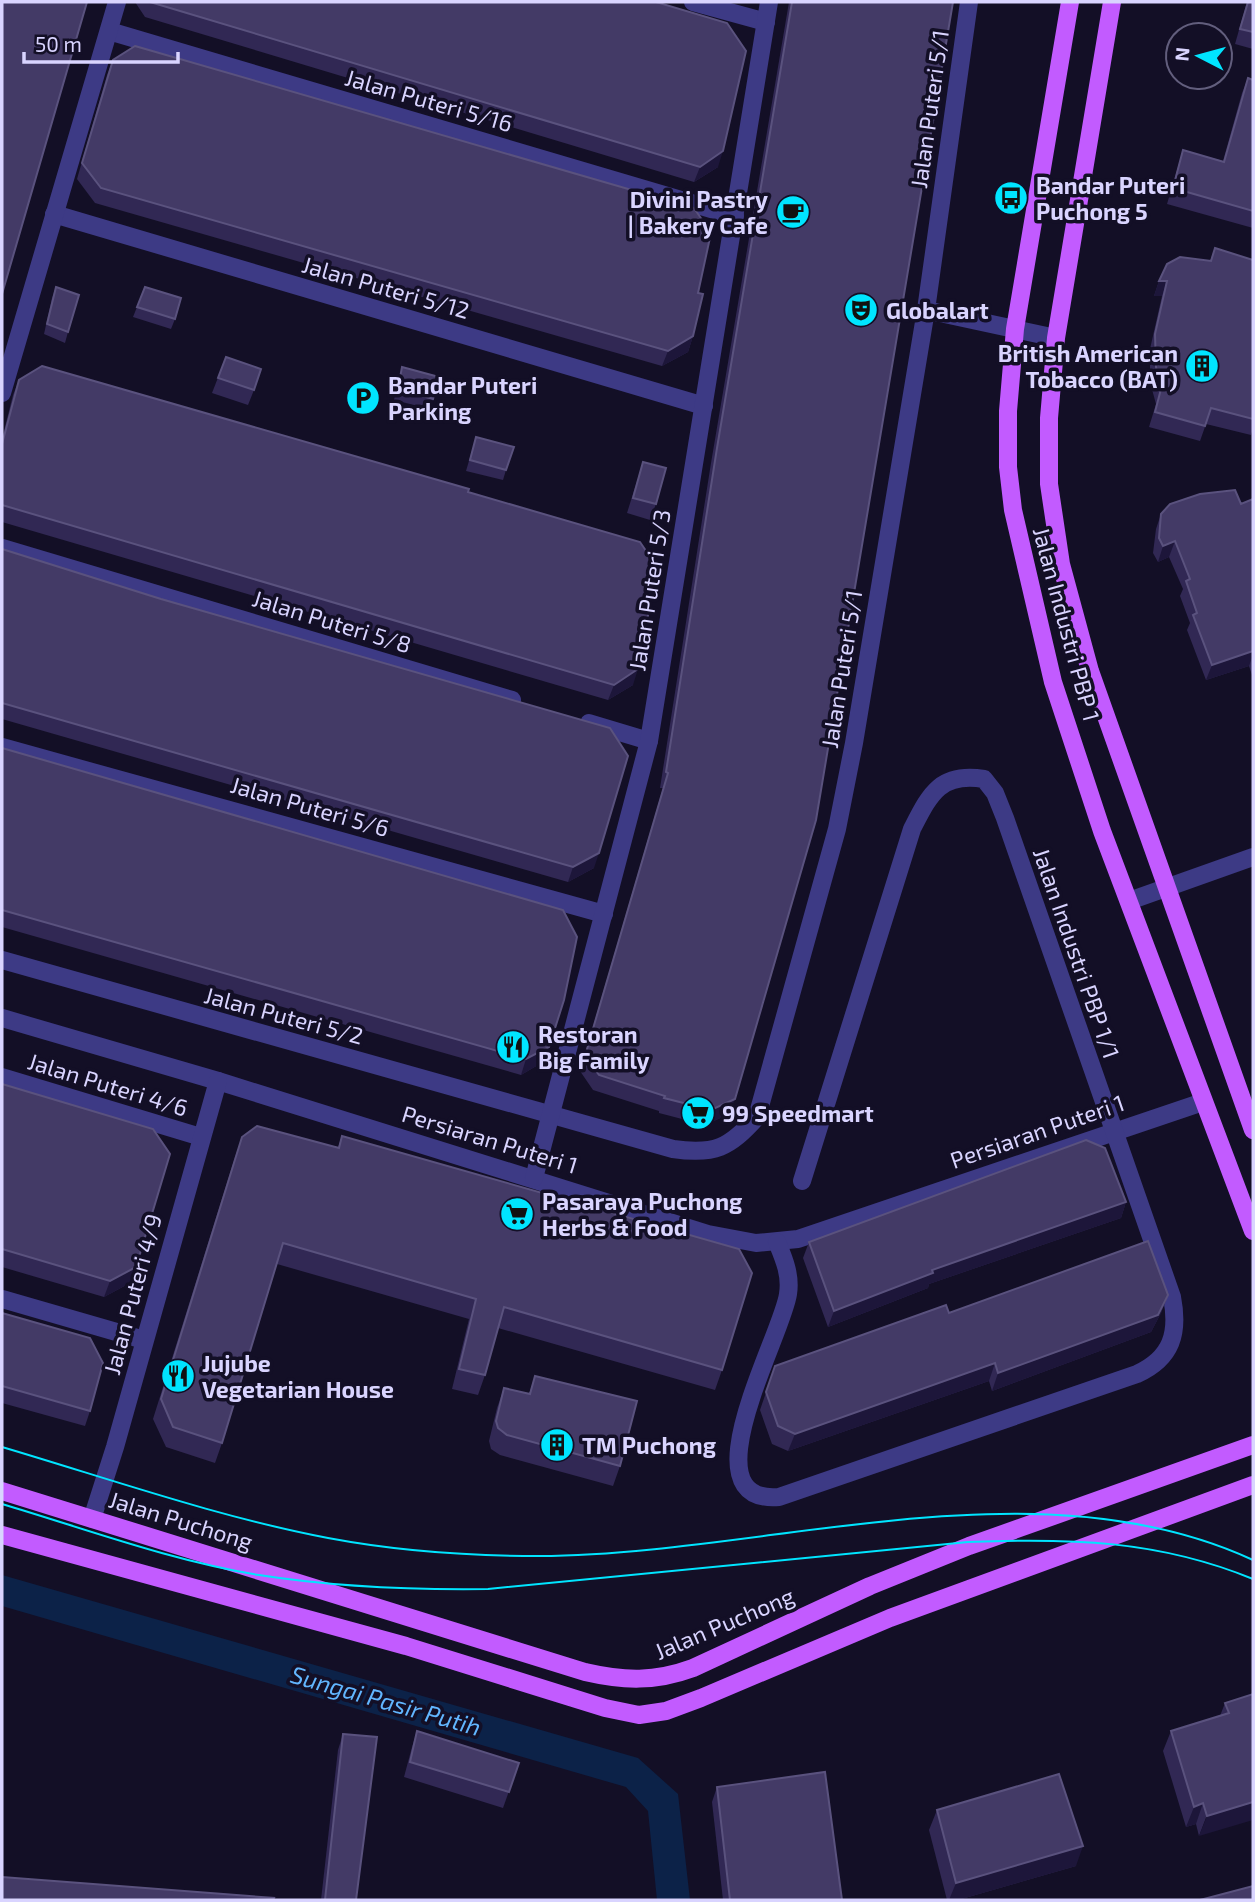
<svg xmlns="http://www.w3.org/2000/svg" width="1255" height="1902" viewBox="0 0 1255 1902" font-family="'Exo 2',sans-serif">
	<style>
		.water { fill: #0c2248 }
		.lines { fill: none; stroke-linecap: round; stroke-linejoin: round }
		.minor { stroke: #3d3a85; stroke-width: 18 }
		.major { stroke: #c25bff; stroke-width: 18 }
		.tram { stroke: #00e5ff; stroke-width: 2 }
		.wall { fill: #312854 }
		.shaded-wall { fill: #1d163a }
		.building { fill: #433a66; stroke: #5a527e; stroke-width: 2 }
		.labels { text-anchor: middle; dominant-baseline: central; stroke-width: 7; stroke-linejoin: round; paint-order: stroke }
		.street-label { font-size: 23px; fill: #d9d4ff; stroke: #130f26 }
		.poi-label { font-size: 23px; font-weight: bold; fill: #d9d4ff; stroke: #130f26; text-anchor: start }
		.water-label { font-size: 24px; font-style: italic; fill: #62b6ff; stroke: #130f26 }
	</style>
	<rect width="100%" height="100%" fill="#130f26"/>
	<!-- water -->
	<polygon class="water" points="2,1575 638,1758 678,1794 690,1900 657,1900 648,1811 626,1787 2,1606"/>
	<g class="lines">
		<!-- minor -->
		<g class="minor">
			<polyline points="693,2 766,22"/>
			<polyline points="109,31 735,216"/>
			<polyline points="54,214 704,406"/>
			<polyline points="926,310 1056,338"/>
			<polyline points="2,393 117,2"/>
			<polyline points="2,548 512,700"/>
			<polyline points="589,723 649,741"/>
			<polyline points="2,747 604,914"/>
			<polyline points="1129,901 1253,857"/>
			<path d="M2,960L673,1149C715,1155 729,1148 757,1117L837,829L854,743L926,310L969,2"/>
			<polyline points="2,1018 218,1081 708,1234 756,1243 798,1239 1203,1102"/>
			<polyline points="2,1077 201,1137"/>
			<polyline points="534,1178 649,741 769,2"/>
			<path d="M777,1242C784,1259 791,1275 788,1294C783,1334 685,1505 779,1497L1137,1374C1172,1358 1179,1333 1172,1297L1005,818L995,793L984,779C940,772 930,794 912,829L802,1181"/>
			<polyline points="2,1299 144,1340"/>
			<polyline points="92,1519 115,1447 218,1081"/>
		</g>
		<!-- major -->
		<g class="major">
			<polyline points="1070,2 1015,329 1008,411 1008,467 1013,510 1053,682 1102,831 1253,1231"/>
			<polyline points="1112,2 1056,338 1049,418 1049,484 1061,564 1090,671 1253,1130"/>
			<path d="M2,1491L585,1672C624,1681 655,1682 693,1668L870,1586L969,1546L1253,1445"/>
			<polyline points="2,1535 406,1646 605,1708 639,1715 666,1711 701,1698 890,1618 1253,1485"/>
		</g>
		<!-- tram -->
		<g class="tram">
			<path d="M2,1447C110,1479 218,1517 328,1538C397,1551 469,1556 539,1556C768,1555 1035,1459 1253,1560"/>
			<path d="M2,1504C86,1529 172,1561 259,1575C335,1587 411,1590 488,1589L968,1542C1070,1538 1158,1540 1253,1579"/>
		</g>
	</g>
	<!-- wall -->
	<g class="wall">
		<polygon points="135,2 656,2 718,167 694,182 145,17"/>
		<polygon points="789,2 953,2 729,1114 705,1125 659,1113 659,1111 593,1090 580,1071 663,788 660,788 711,463"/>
		<polygon points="1247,2 1253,2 1253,49 1235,44"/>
		<polygon points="113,60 698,293 693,336 688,352 662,366 95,203 77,179 107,75"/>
		<polygon points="1248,78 1253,80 1253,228 1167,204 1183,150 1223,161 1242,93"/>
		<polygon points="1215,248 1253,260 1253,428 1251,435 1206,424 1200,441 1149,427 1156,404 1150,382 1150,349 1162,296 1154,296 1159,281 1210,261"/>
		<polygon points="56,287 68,332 65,343 44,334 52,298"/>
		<polygon points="145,287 175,319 171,329 133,317"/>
		<polygon points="226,357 254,390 248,405 212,393"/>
		<polygon points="402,367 433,399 430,409 394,400 399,377"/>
		<polygon points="19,380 468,492 633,685 608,700 2,522 2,439 13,395"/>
		<polygon points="476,437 506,470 503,480 466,471"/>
		<polygon points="643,462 656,504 650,520 627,513"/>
		<polygon points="1253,499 1253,674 1252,675 1249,666 1206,680 1187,630 1190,623 1180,596 1183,589 1169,557 1158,562 1153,553 1156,529 1161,514 1241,504"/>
		<polygon points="2,549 594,868 568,882 2,719"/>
		<polygon points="2,748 543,1062 521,1075 2,927"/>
		<polygon points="2,1084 136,1267 130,1283 104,1297 2,1267"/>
		<polygon points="342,1136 722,1370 715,1390 498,1328 485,1375 478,1395 452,1389 469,1319 277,1264 222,1443 215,1463 166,1447 153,1419 235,1157 242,1137 338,1147"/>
		<polygon points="1126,1202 1121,1218 929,1284 928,1288 828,1327 803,1258 809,1242"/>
		<polygon points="1168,1295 1161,1313 1151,1332 992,1391 989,1381 788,1451 772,1444 760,1410 775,1366 949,1313"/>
		<polygon points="2,1313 90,1411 85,1426 2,1403"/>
		<polygon points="535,1376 620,1466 613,1486 500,1455 491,1449 489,1441 497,1408 504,1388 529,1394"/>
		<polygon points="1253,1694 1199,1836 1196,1824 1186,1827 1163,1751 1171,1731 1220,1716 1225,1703"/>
		<polygon points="417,1731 519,1763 503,1808 404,1777 412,1747"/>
		<polygon points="343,1734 356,1900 321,1900 338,1750"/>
		<polygon points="717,1787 842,1900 723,1900 712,1802"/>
		<polygon points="937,1810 1076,1866 958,1900 947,1900 929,1830"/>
	</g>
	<!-- shaded-wall -->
	<g class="shaded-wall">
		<polygon points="723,151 718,167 694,182 700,167"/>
		<polygon points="1159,281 1167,281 1162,296 1154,296"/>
		<polygon points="693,336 688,352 662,366 668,351"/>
		<polygon points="1175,541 1169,557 1158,562 1163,546"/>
		<polygon points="1253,651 1253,655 1249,666 1206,680 1212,665"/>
		<polygon points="638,669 633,685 608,700 614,685"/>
		<polygon points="599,853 594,868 568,882 573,867"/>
		<polygon points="549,1047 543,1062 521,1075 526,1059"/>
		<polygon points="735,1099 729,1114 705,1125 711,1110"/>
		<polygon points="1126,1202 1121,1218 929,1284 928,1288 828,1327 834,1311 932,1270"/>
		<polygon points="136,1267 130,1283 104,1297 110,1281"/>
		<polygon points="1168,1295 1161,1313 1151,1332 992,1391 998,1373"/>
		<polygon points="995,1363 989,1381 788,1451 795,1434"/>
		<polygon points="1253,1802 1253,1820 1199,1836 1207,1816"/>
		<polygon points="1203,1803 1196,1824 1186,1827 1194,1807"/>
		<polygon points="1083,1846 1076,1866 958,1900 949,1900 956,1883"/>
	</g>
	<!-- building -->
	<g class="building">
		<polygon points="2,2 87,2 2,294"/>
		<polygon points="150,2 656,2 727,23 746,51 723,151 700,167"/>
		<polygon points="792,2 953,2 816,820 735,1099 711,1110 664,1098 665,1096 599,1075 585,1056 668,773 666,772 717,448"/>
		<polygon points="1248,2 1253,2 1253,32 1240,29"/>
		<polygon points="135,46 694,208 711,233 698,293 703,294 693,336 668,351 101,188 82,163 113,60"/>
		<polygon points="1248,78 1253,80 1253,211 1173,188 1183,150 1224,162"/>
		<polygon points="1215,248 1253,260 1253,419 1211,408 1205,426 1155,412 1161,389 1156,367 1155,334 1167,281 1159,281 1167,264 1180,257 1211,261"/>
		<polygon points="56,287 79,295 68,332 47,324"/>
		<polygon points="145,287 181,298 175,319 137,307"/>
		<polygon points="226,357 261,369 254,390 218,378"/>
		<polygon points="42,366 469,489 468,492 640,542 657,567 638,669 614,685 2,505 2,444 19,380"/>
		<polygon points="402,367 439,377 433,399 398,389"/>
		<polygon points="476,437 514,447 506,470 470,460"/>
		<polygon points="643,462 666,468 656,504 633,498"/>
		<polygon points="1235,490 1241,504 1253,499 1253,651 1212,665 1193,615 1197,613 1186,581 1190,579 1175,541 1163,546 1159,538 1161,514 1170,504 1200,494"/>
		<polygon points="2,549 161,599 610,728 628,756 599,853 573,867 2,703"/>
		<polygon points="2,748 563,910 577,937 564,1000 549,1047 526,1059 2,910"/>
		<polygon points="2,1084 153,1129 170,1154 136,1267 110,1281 2,1249"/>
		<polygon points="257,1126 339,1148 342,1136 739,1249 752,1273 722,1370 504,1307 485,1375 459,1369 476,1299 283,1243 222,1443 173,1427 161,1399 242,1137"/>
		<polygon points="1086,1140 1105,1148 1126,1202 932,1270 933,1273 834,1311 809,1242"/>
		<polygon points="1148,1241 1168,1295 1158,1315 998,1373 995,1363 795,1434 778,1426 766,1392 775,1366 946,1305 949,1313"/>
		<polygon points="2,1313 90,1338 103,1363 90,1411 2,1386"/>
		<polygon points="535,1376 637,1401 620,1466 507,1435 498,1428 496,1421 504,1388 530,1394"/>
		<polygon points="1253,1694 1253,1802 1207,1816 1203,1803 1194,1807 1171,1731 1229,1713 1225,1703"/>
		<polygon points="417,1731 519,1763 509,1792 410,1762"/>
		<polygon points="343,1734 377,1737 356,1900 325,1900"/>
		<polygon points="825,1772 842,1900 730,1900 717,1787"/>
		<polygon points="1059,1774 1083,1846 956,1883 937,1810"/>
		<polygon points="2,1877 274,1898 273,1900 2,1900"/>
		<polygon points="1253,1886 1253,1900 1200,1900"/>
	</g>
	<!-- icons -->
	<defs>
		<g id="bus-disc" transform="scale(1.75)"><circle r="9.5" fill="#00e5ff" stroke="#130f26"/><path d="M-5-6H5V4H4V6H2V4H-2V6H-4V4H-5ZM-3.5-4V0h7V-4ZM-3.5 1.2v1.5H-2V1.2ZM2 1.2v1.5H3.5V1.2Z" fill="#111"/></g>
		<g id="cafe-disc" transform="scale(1.75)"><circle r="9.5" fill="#00e5ff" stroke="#130f26"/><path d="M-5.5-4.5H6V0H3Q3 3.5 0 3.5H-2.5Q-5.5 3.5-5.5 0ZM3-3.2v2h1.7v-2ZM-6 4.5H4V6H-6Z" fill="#111"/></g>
		<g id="theatre-disc" transform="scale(1.75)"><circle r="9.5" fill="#00e5ff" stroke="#130f26"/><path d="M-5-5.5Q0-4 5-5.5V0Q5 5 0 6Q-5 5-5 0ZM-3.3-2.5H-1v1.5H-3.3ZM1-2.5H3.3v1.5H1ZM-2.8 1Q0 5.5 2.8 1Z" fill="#111"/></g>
		<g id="building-disc" transform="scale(1.75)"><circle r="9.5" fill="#00e5ff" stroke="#130f26"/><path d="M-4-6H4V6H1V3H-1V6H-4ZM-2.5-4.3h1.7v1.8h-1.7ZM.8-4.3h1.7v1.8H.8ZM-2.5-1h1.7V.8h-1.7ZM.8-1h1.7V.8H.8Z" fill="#111"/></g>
		<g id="parking-disc" transform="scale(1.75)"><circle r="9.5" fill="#00e5ff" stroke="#130f26"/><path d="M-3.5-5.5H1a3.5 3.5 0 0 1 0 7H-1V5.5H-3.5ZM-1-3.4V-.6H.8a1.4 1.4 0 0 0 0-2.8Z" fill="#111"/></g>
		<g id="restaurant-disc" transform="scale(1.75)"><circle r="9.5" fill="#00e5ff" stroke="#130f26"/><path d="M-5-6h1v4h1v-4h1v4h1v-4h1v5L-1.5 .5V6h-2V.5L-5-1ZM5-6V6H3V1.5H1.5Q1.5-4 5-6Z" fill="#111"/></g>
		<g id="supermarket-disc" transform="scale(1.75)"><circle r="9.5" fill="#00e5ff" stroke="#130f26"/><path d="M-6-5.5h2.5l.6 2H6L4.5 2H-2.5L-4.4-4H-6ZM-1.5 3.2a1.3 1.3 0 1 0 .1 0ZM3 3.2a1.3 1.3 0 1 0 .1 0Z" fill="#111"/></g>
	</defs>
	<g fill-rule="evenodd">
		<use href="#bus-disc" x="1011" y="198"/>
		<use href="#cafe-disc" x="793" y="212"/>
		<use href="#theatre-disc" x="861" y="310"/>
		<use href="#building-disc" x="1202" y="366"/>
		<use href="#parking-disc" x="363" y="398"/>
		<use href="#restaurant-disc" x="513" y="1047"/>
		<use href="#supermarket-disc" x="698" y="1113"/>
		<use href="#supermarket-disc" x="517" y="1214"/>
		<use href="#restaurant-disc" x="178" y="1376"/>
		<use href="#building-disc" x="557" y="1445"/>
	</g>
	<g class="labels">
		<!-- street labels -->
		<g class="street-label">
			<text transform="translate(429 100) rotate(16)">Jalan Puteri 5/16</text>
			<text transform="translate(929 109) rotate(-82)">Jalan Puteri 5/1</text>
			<text transform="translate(386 287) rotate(16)">Jalan Puteri 5/12</text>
			<text transform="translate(649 590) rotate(-81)">Jalan Puteri 5/3</text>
			<text transform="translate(332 621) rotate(17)">Jalan Puteri 5/8</text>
			<text transform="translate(1067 624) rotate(75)">Jalan Industri PBP 1</text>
			<text transform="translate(841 669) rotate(-81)">Jalan Puteri 5/1</text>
			<text transform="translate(310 806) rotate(16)">Jalan Puteri 5/6</text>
			<text transform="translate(1077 953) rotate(71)">Jalan Industri PBP 1/1</text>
			<text transform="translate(284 1015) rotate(15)">Jalan Puteri 5/2</text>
			<text transform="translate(108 1084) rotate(17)">Jalan Puteri 4/6</text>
			<text transform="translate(1037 1131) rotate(-19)">Persiaran Puteri 1</text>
			<text transform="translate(490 1139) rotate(17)">Persiaran Puteri 1</text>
			<text transform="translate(132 1294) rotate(-75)">Jalan Puteri 4/9</text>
			<text transform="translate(181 1520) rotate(17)">Jalan Puchong</text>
			<text transform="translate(724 1623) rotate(-23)">Jalan Puchong</text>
		</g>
		<!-- poi labels -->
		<g class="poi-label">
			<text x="1036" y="185">Bandar Puteri<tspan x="1036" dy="26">Puchong 5</tspan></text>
			<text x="768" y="199" text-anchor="end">Divini Pastry<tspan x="768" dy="26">| Bakery Cafe</tspan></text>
			<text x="886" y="310">Globalart</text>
			<text x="1178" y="353" text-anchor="end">British American<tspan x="1178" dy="26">Tobacco (BAT)</tspan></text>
			<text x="388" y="385">Bandar Puteri<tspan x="388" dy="26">Parking</tspan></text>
			<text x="538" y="1034">Restoran<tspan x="538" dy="26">Big Family</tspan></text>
			<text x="722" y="1113">99 Speedmart</text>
			<text x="542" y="1201">Pasaraya Puchong<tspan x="542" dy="26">Herbs &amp; Food</tspan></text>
			<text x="202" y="1363">Jujube<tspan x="202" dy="26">Vegetarian House</tspan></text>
			<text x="582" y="1445">TM Puchong</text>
		</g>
		<!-- water labels -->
		<g class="water-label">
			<text transform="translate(386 1700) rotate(16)">Sungai Pasir Putih</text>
		</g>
	</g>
	<!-- border -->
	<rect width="1255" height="1902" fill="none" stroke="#d9d4ff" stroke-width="7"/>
	<!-- north arrow -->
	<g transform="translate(1199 56) rotate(276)"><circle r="33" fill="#130f26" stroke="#625e7d" stroke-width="2"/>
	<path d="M0-5L12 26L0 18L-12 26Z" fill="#00e5ff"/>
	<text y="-10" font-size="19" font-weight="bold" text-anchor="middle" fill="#d9d4ff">N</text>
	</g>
	<!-- scale -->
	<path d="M24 52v10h154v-10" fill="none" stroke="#d9d4ff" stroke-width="3.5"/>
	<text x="35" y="52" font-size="21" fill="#d9d4ff" stroke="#130f26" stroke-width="5" paint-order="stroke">50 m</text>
</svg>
